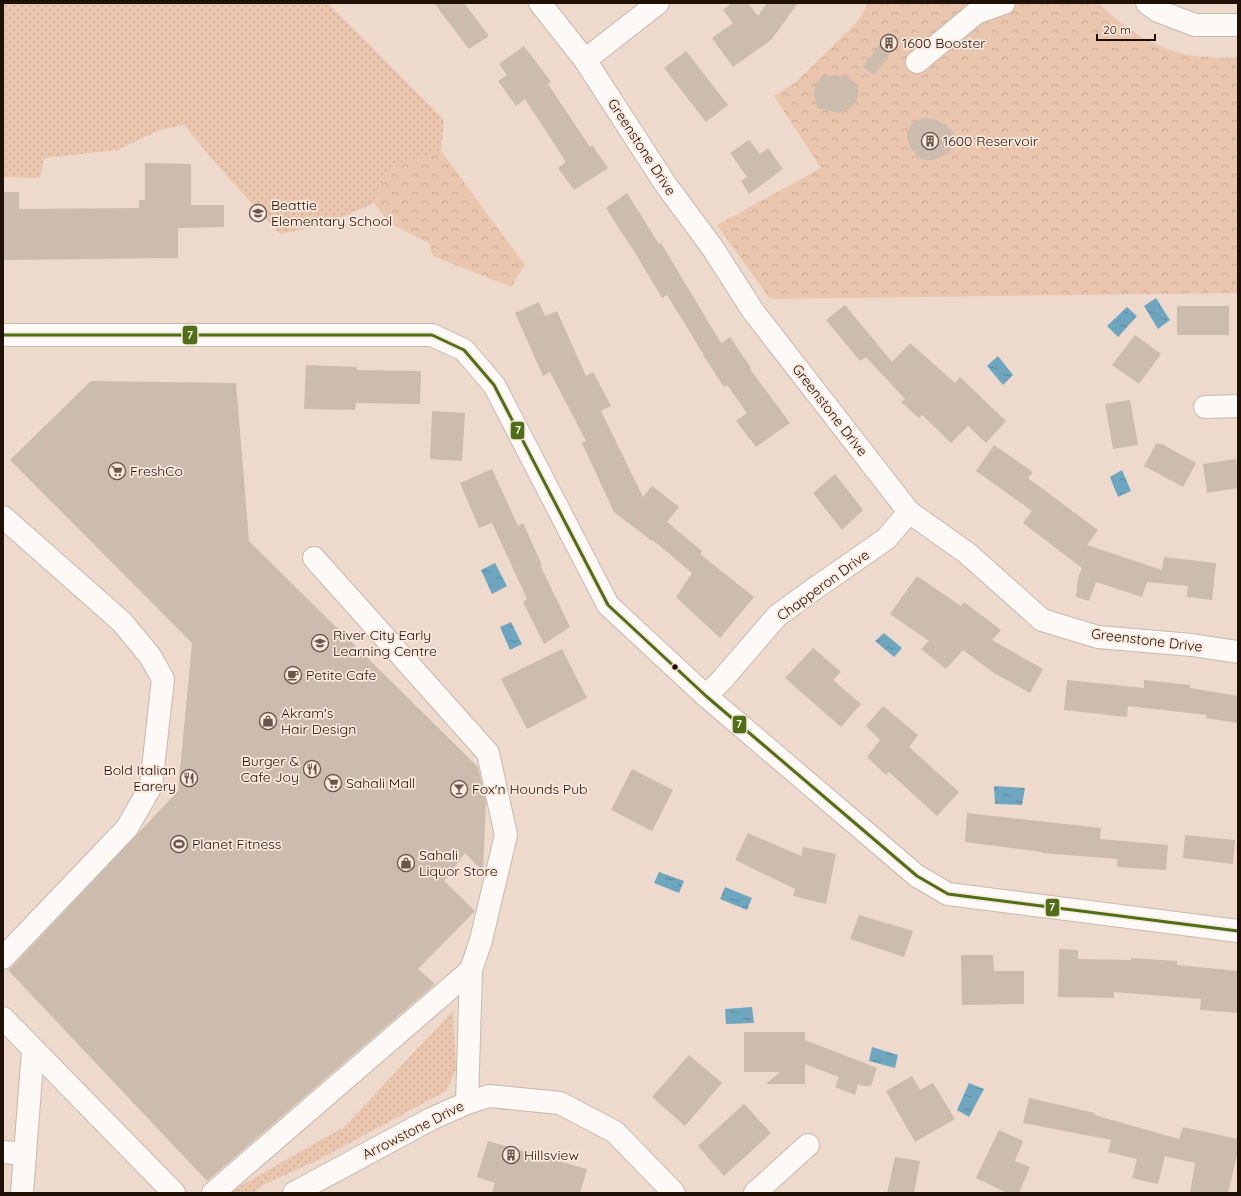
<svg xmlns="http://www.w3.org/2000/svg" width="1241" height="1196" viewBox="0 0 1241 1196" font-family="Quicksand,sans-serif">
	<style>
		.grass { fill: url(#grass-dots) }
		.forest { fill: url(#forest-crowns) }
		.water { fill: url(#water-ripples) }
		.building { fill: #cbbcae }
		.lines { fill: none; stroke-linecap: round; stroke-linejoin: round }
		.minor-casing { stroke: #c9b8ad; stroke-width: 24 }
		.minor { stroke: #fcf9f7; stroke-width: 22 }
		.bus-1-casing { stroke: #fae8dc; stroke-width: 6 }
		.bus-1 { stroke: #4f6e18; stroke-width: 3 }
		.bus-dot { fill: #201107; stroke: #fae8dc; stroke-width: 1.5 }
		.labels { text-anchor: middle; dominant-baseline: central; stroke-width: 3.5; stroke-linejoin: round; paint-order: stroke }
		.poi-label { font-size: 14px; fill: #201107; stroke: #fae8dc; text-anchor: start }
		.street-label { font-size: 14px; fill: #201107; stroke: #fae8dc }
		.line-badge { stroke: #fae8dc; stroke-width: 1.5 }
		.badge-label { font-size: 11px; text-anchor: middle; font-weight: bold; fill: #fff }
	</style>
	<defs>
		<pattern id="grass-dots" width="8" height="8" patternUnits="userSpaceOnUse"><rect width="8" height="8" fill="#ebc6af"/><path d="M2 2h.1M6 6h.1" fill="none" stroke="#c9a995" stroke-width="1.8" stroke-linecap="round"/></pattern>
		<pattern id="forest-crowns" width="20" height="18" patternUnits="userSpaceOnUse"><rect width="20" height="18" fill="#ebc6af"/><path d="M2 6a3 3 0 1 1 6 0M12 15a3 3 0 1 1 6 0" fill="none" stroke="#c9a995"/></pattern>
		<pattern id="water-ripples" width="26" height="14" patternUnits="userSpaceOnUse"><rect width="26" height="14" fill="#6fa6bf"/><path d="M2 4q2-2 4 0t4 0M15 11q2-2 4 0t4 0" fill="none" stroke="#5b8699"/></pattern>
	</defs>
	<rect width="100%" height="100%" fill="#eedacc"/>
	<!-- grass -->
	<g class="grass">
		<polygon points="3,3 328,3 444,120 441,151 389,169 374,203 324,225 280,234 224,173 184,125 160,130 117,150 44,158 40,178 3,177"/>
		<polygon points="453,1011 456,1070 446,1091 320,1159 263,1185 254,1193 228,1193 344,1127"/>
	</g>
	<!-- forest -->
	<g class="forest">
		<path d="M868,3H1099C1128,33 1165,55 1207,57C1217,58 1228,58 1238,57V293L770,299L717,225L821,168L774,96L795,83L858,21Z"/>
		<polygon points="441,151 525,265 511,287 433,256 429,243 389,223 374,203 389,169"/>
	</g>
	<!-- water -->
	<g class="water">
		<polygon points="1156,298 1170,320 1158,329 1144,306"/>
		<polygon points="1127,307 1137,316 1118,337 1107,326"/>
		<polygon points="998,356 1013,375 1003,385 987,366"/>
		<polygon points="1122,470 1131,491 1118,497 1110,477"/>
		<polygon points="495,563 507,586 492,594 481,570"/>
		<polygon points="511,622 522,644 510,650 500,627"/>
		<polygon points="884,633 902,648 894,657 875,641"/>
		<polygon points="994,786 1025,788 1022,805 995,804"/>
		<polygon points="659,872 684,881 679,893 654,883"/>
		<polygon points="725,887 752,898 747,910 720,899"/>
		<polygon points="752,1007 754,1023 726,1024 725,1009"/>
		<polygon points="872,1047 898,1055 895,1068 869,1061"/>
		<polygon points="969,1083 984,1089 969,1117 957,1110"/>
	</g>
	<!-- building -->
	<g class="building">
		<polygon points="434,3 464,3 489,36 469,49"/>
		<polygon points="732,3 748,3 758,16 767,3 798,3 771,40 733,67 712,38 733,23 723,10"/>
		<polygon points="888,32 900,40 874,75 863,67"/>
		<polygon points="524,46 551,82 548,84 590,147 592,145 608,168 574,190 558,168 566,162 525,99 516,106 498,81 507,75 499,64"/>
		<polygon points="686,51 728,105 706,122 664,68"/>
		<polygon points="835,75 847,77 855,83 859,91 856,102 848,110 838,113 817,108 814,94 815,84 822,77"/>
		<polygon points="926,118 945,124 954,133 950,152 943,156 933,160 922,160 910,148 907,137 909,128 915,121"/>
		<polygon points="749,140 760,154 768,148 783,169 749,194 741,181 747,177 730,153"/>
		<polygon points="145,163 191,164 191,205 224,205 224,227 178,228 178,258 3,260 3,192 19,192 19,209 139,208 139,200 145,200"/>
		<polygon points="627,193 659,244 661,243 721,343 730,337 751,368 750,369 790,423 756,447 736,421 747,413 727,385 724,387 703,355 704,355 667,295 662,298 631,246 631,247 606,208"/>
		<polygon points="539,302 545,316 557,311 586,376 593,372 611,406 601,411 643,497 652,486 679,507 667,522 702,551 700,554 754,597 720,638 676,597 692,573 653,540 652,541 614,512 582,443 586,441 550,372 543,376 515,313"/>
		<polygon points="845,305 892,362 910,343 955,383 960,377 1006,421 986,443 968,426 951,443 922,415 919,418 901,402 905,399 866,357 860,361 826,320"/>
		<rect x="1177" y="306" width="52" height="29"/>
		<polygon points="1135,335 1161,354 1139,384 1112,365"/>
		<polygon points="306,365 357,367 357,370 421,371 420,404 356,403 355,410 304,409"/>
		<polygon points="91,381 236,383 249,541 478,767 486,802 483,872 465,853 444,881 475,911 418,969 435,984 207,1181 8,970 12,967 178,791 192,643 10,460"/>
		<polygon points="1130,400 1138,445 1113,449 1105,404"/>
		<polygon points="432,411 465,413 462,461 430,459"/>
		<polygon points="1156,444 1162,444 1196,463 1183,487 1144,466"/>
		<polygon points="994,445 1033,472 1028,478 1098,530 1087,545 1162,570 1164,557 1216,563 1212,600 1187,597 1188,586 1147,582 1142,597 1096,582 1089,601 1076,597 1078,578 1082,568 1023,523 1032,511 976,471"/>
		<polygon points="1236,459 1238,474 1238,488 1207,493 1203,464"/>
		<polygon points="492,469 518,526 523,523 542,565 540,565 570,627 544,644 523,602 527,599 492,523 479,528 460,483"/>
		<polygon points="835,474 863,510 842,530 813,493"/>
		<polygon points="917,576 961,606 964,602 1001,630 992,640 1043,669 1030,693 994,673 963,650 946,669 921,649 929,641 890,614"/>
		<polygon points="813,648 841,672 833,680 861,704 841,727 785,678"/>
		<polygon points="562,649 587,698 527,729 501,679"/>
		<polygon points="1067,680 1144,688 1144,680 1190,685 1190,688 1238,696 1238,723 1206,718 1207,715 1128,706 1127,717 1064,710"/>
		<polygon points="883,706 918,735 909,747 959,792 937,816 889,772 886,775 867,757 880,740 866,726"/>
		<polygon points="632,769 673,790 652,831 611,810"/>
		<polygon points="967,813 1101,828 1100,839 1168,845 1166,870 1117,867 1118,859 1042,853 1042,852 965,842"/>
		<polygon points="748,833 801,856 803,847 836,854 826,904 793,896 795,889 735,860"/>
		<polygon points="1185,835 1235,840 1233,864 1183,858"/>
		<polygon points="859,915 913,931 904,957 850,939"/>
		<polygon points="1059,949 1078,950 1078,959 1131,960 1131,958 1177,961 1177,965 1238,971 1238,1013 1200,1010 1201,999 1114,992 1114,998 1058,997"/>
		<polygon points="961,955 993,955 994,971 1024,971 1024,1004 962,1005"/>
		<polygon points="744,1032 805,1032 805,1040 877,1068 871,1086 864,1086 858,1084 855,1095 835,1087 839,1077 805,1064 805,1084 766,1084 780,1072 744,1072"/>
		<polygon points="689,1055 722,1083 685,1126 652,1097"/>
		<polygon points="912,1076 920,1090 933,1083 955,1119 915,1142 886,1091"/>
		<polygon points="1029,1098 1095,1113 1094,1115 1179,1139 1183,1127 1238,1139 1238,1151 1228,1193 1190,1193 1195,1163 1165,1156 1158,1184 1132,1178 1137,1159 1108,1152 1111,1140 1023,1123"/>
		<polygon points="744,1104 771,1133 724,1176 698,1146"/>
		<polygon points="999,1130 1023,1141 1015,1161 1030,1167 1019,1193 1007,1193 976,1178"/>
		<polygon points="488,1141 587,1169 580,1193 492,1193 495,1183 477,1177"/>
		<polygon points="895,1157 920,1161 914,1193 887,1193"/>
	</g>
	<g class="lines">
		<!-- minor casing -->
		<g class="minor-casing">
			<g id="minor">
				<polyline points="540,3 585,60 666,185 712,247 753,311 909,512 967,553 1042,620 1098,637 1192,645 1238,652"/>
				<polyline points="1147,3 1158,11 1195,25 1238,25"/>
				<polyline points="585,60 658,3"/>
				<polyline points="917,62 976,13 1004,3"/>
				<polyline points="3,335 432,335 464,350 494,385 608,605 706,696 917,876 948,894 1238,931"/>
				<polyline points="1205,407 1238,406"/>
				<polyline points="3,517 122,622 150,656 163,679 151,786 127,828 3,958"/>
				<polyline points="706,696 721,681 777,616 814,589 886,539 909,512"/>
				<polyline points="3,1018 174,1193"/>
				<polyline points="467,1103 471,970"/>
				<polyline points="3,1152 25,1154"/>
				<polyline points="22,1193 33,1050"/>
				<polyline points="213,1193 471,970 481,940 506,835 488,753 314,558"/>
				<polyline points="294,1193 431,1119 467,1103 489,1096 560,1103 615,1132 674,1193"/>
				<polyline points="755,1193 808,1145"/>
			</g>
		</g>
		<!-- minor -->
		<use href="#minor" class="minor"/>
		<!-- bus-1 casing -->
		<g class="bus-1-casing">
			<polyline id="bus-1" points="3,335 432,335 464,350 494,385 608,605 706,696 917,876 948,894 1238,931"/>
		</g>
		<!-- bus-1 -->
		<use href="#bus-1" class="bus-1"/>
	</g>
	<!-- icons -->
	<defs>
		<g id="building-ring" transform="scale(0.9)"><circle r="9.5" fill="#fae8dc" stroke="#68574c" stroke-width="1.5"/><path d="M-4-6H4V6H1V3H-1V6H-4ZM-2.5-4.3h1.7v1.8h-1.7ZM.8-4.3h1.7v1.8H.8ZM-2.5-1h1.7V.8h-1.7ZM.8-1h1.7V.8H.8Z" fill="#68574c"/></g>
		<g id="school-ring" transform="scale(0.9)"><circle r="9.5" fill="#fae8dc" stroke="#68574c" stroke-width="1.5"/><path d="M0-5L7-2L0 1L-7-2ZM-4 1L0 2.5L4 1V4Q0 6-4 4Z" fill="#68574c"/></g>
		<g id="supermarket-ring" transform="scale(0.9)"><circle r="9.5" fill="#fae8dc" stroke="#68574c" stroke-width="1.5"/><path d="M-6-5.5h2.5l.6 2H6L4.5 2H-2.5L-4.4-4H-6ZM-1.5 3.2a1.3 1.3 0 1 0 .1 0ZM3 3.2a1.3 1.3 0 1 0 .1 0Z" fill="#68574c"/></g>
		<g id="cafe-ring" transform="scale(0.9)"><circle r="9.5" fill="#fae8dc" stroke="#68574c" stroke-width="1.5"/><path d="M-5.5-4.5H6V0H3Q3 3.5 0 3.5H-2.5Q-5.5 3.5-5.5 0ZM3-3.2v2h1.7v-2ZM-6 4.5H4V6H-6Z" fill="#68574c"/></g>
		<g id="shop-ring" transform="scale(0.9)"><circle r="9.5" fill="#fae8dc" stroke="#68574c" stroke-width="1.5"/><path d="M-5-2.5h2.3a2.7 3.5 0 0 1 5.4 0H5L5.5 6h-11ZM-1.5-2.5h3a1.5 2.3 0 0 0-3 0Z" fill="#68574c"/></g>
		<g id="restaurant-ring" transform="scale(0.9)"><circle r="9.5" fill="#fae8dc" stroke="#68574c" stroke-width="1.5"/><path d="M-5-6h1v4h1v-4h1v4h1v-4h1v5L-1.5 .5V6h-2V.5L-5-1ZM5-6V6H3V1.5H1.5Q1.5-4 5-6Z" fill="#68574c"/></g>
		<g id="bar-ring" transform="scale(0.9)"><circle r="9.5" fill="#fae8dc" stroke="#68574c" stroke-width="1.5"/><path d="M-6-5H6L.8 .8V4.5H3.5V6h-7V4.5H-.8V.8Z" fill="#68574c"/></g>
		<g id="stadium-ring" transform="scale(0.9)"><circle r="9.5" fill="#fae8dc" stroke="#68574c" stroke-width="1.5"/><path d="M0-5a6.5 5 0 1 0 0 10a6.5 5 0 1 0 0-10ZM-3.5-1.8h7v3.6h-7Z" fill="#68574c"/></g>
	</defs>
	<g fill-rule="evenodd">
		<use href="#building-ring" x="889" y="43"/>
		<use href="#building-ring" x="930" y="141"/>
		<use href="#school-ring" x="258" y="213"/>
		<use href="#supermarket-ring" x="117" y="471"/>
		<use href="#school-ring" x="320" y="643"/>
		<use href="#cafe-ring" x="293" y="675"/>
		<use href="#shop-ring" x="268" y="721"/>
		<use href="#restaurant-ring" x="312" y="769"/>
		<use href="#restaurant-ring" x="189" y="778"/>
		<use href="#supermarket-ring" x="333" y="783"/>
		<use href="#bar-ring" x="459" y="789"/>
		<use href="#stadium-ring" x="179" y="844"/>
		<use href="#shop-ring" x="406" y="863"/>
		<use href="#building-ring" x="511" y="1155"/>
	</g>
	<!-- markers -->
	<circle class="bus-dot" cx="675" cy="667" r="3.5"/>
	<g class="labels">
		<!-- poi labels -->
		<g class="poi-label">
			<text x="902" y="43">1600 Booster</text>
			<text x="943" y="141">1600 Reservoir</text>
			<text x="271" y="205">Beattie<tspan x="271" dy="16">Elementary School</tspan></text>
			<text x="130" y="471">FreshCo</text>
			<text x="333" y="635">River City Early<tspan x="333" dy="16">Learning Centre</tspan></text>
			<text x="306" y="675">Petite Cafe</text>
			<text x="281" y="713">Akram's<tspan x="281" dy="16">Hair Design</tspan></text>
			<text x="299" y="761" text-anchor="end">Burger &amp;<tspan x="299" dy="16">Cafe Joy</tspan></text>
			<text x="176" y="770" text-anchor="end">Bold Italian<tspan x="176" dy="16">Earery</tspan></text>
			<text x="346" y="783">Sahali Mall</text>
			<text x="472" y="789">Fox'n Hounds Pub</text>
			<text x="192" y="844">Planet Fitness</text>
			<text x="419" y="855">Sahali<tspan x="419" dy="16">Liquor Store</tspan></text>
			<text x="524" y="1155">Hillsview</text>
		</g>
		<!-- street labels -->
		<g class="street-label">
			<text transform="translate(642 147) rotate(57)">Greenstone Drive</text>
			<text transform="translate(830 410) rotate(52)">Greenstone Drive</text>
			<text transform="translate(823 585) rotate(-36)">Chapperon Drive</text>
			<text transform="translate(1147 640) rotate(7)">Greenstone Drive</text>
			<text transform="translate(413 1130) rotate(-27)">Arrowstone Drive</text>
		</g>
	</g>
	<g class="line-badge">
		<rect x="182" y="325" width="16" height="20" rx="4" fill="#4f6e18"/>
		<rect x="510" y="421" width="15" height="19" rx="4" fill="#4f6e18"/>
		<rect x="732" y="715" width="15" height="19" rx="4" fill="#4f6e18"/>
		<rect x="1045" y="898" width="15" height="19" rx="4" fill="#4f6e18"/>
	</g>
	<g class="badge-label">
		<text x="190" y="339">7</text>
		<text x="518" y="434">7</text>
		<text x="739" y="728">7</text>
		<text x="1052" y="911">7</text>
	</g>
	<!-- border -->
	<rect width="1241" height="1196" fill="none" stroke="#201107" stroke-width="8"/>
	<!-- scale -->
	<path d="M1097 34v6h58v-6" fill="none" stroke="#201107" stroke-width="2"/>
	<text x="1103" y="34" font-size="12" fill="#201107" stroke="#fae8dc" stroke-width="3" paint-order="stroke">20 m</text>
</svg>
